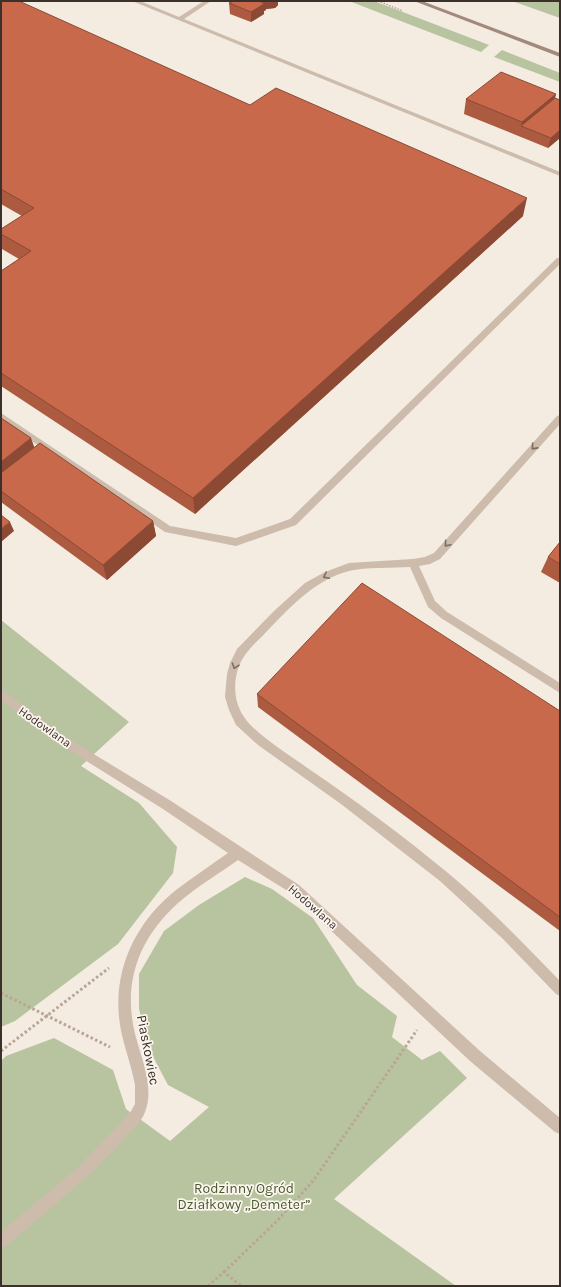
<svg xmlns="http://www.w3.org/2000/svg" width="561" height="1287" viewBox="0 0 561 1287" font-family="Karla,sans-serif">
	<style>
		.green { fill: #b8c4a0 }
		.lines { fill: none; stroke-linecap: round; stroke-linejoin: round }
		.path-far1 { stroke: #b9a596; stroke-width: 1.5; stroke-dasharray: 1.5 1.5; stroke-linecap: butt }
		.path { stroke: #b9a596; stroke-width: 3; stroke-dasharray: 2.5 2.5; stroke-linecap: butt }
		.lane { fill: #cdbbac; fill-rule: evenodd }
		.street { fill: #cdbbac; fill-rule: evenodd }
		.secondary { fill: #a18a7d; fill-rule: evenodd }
		.wall { fill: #ac5a40 }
		.shaded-wall { fill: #8c4a34 }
		.building { fill: #c8694b; stroke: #8c4a34 }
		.oneway { stroke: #7d6f65 }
		.labels { text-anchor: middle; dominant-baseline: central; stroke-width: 3.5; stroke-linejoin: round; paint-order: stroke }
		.street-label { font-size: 12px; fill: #3b302b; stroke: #fbf5ee }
		.near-street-label { font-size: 14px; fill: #3b302b; stroke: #fbf5ee }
		.near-park-label { font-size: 14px; fill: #4a5a2e; stroke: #fbf5ee }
	</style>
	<rect width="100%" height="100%" fill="#f4ebe1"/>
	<!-- green -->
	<g class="green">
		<polygon points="349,1 374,1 489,45 481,52"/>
		<polygon points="512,1 560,1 560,18"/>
		<polygon points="502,50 560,73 560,82 494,57"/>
		<polygon points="1,620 129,722 81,766 139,803 177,847 173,873 118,944 15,1021 1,1027"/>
		<polygon points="245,877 272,889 313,918 357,985 397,1016 392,1037 422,1060 440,1051 467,1078 334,1199 456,1286 1,1286 1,1061 6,1056 54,1038 113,1070 126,1109 170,1141 209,1107 168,1085 151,1053 139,1009 139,974 164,931 199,905"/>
	</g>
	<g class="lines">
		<!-- path-far1 -->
		<polyline class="path-far1" points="378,1 403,11"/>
		<!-- path -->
		<g class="path">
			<polyline points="1,993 110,1047"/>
			<polyline points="1,1051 109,968"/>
			<polyline points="224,1272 277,1221 313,1181 417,1030"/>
			<polyline points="208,1286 224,1272 241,1286"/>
		</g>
		<!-- lane -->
		<g class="lane">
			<polygon points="132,1 140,1 179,17 204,1 211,1 184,19 560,172 560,176"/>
			<polygon points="557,258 560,258 560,264 296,525 236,546 165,532 1,420 1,413 170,526 236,538 290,519"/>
			<path d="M560,415V424L440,559L430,564L419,566L435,601L447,612L560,683V693L441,618L428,607L410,567C393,568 365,567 349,571C317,579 292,605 270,628C262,637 252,645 245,655C234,670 232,694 240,710C249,731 287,753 306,767C355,800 402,835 448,873C488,906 524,944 560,981V996L556,994L503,939L440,881L341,804L258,745L236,725L229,710L225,697L227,674L230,663L237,649L274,611L305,583L325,572L349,563L413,559L425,557L434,553L557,416Z"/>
		</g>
		<!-- street -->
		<path class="street" d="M1,689L64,736L171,801L299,885L480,1051L560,1118V1134L555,1132L470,1061L291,893L238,860C220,873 201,884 184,898C139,935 120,984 137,1041C143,1063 154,1089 145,1112C141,1123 132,1130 125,1138C89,1178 47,1211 6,1246L1,1248V1232L76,1169L130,1113L135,1104V1085C131,1062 121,1040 119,1017C114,967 137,921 176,890C193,877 211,865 228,853L163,809L56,742L1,700Z"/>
		<!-- secondary -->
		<polygon class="secondary" points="414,1 422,1 560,53 560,57"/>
	</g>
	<!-- wall -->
	<g class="wall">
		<polygon points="1,1 250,105 523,216 195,514 1,386 1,271 19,259 2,249 1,245 1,229 22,216 1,204"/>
		<polygon points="229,3 278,5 275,8 266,9 266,10 264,11 264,14 251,22 230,14"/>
		<polygon points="556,94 555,98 560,138 548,148 464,114 466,99"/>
		<polygon points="1,418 34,448 153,521 156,536 107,580 1,502"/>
		<polygon points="560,542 560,583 541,572 548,557"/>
		<polygon points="257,694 560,711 560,931 258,707"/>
	</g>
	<!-- shaded-wall -->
	<g class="shaded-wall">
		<polygon points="264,1 278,1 278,5 275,8 266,9 266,10 264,11 264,14 251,22 251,12"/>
		<polygon points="556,94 552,108 521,126 522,122"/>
		<polygon points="560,130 560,138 548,148 551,138"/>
		<polygon points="527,198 523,216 195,514 193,498"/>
		<polygon points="31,438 36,452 1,479 1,462"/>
		<polygon points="153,521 156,536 107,580 103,565"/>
		<polygon points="10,522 14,531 1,542 1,529"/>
	</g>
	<!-- building -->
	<g class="building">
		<polygon points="1,1 19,1 250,105 276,88 527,198 193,498 1,373 1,271 31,251 1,234 1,229 34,208 1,189"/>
		<polygon points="234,1 264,1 261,2 264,4 251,12 229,3"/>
		<polygon points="266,1 277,1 275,2 266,3"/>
		<polygon points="501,72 556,94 522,122 466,99"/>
		<polygon points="555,98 560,100 560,130 551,138 521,126"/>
		<polygon points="1,418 31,438 1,462"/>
		<polygon points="40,443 153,521 103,565 1,491 1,473"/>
		<polygon points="1,515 10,522 1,529"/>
		<polygon points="560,542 560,564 548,557"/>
		<polygon points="362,583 560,711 560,917 257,694"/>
	</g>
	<!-- one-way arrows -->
	<defs><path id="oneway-chevron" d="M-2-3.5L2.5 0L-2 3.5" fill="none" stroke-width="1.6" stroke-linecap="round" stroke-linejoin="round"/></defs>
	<g class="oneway">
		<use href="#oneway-chevron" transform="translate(534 447) rotate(132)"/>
		<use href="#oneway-chevron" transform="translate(447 544) rotate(131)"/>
		<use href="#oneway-chevron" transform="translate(326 576) rotate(154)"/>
		<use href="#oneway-chevron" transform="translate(235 666) rotate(109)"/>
	</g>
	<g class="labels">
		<!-- street labels -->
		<g class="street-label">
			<text transform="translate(45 727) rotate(35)">Hodowlana</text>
			<text transform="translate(313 907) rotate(41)">Hodowlana</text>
		</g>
		<!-- near-street labels -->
		<g class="near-street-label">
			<text transform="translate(148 1050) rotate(79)">Piaskowiec</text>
		</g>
		<!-- near-park labels -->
		<g class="near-park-label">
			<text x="244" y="1188">Rodzinny Ogród<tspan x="244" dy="16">Działkowy „Demeter”</tspan></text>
		</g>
	</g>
	<!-- border -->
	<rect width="561" height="1287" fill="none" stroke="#3b302b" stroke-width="4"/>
</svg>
